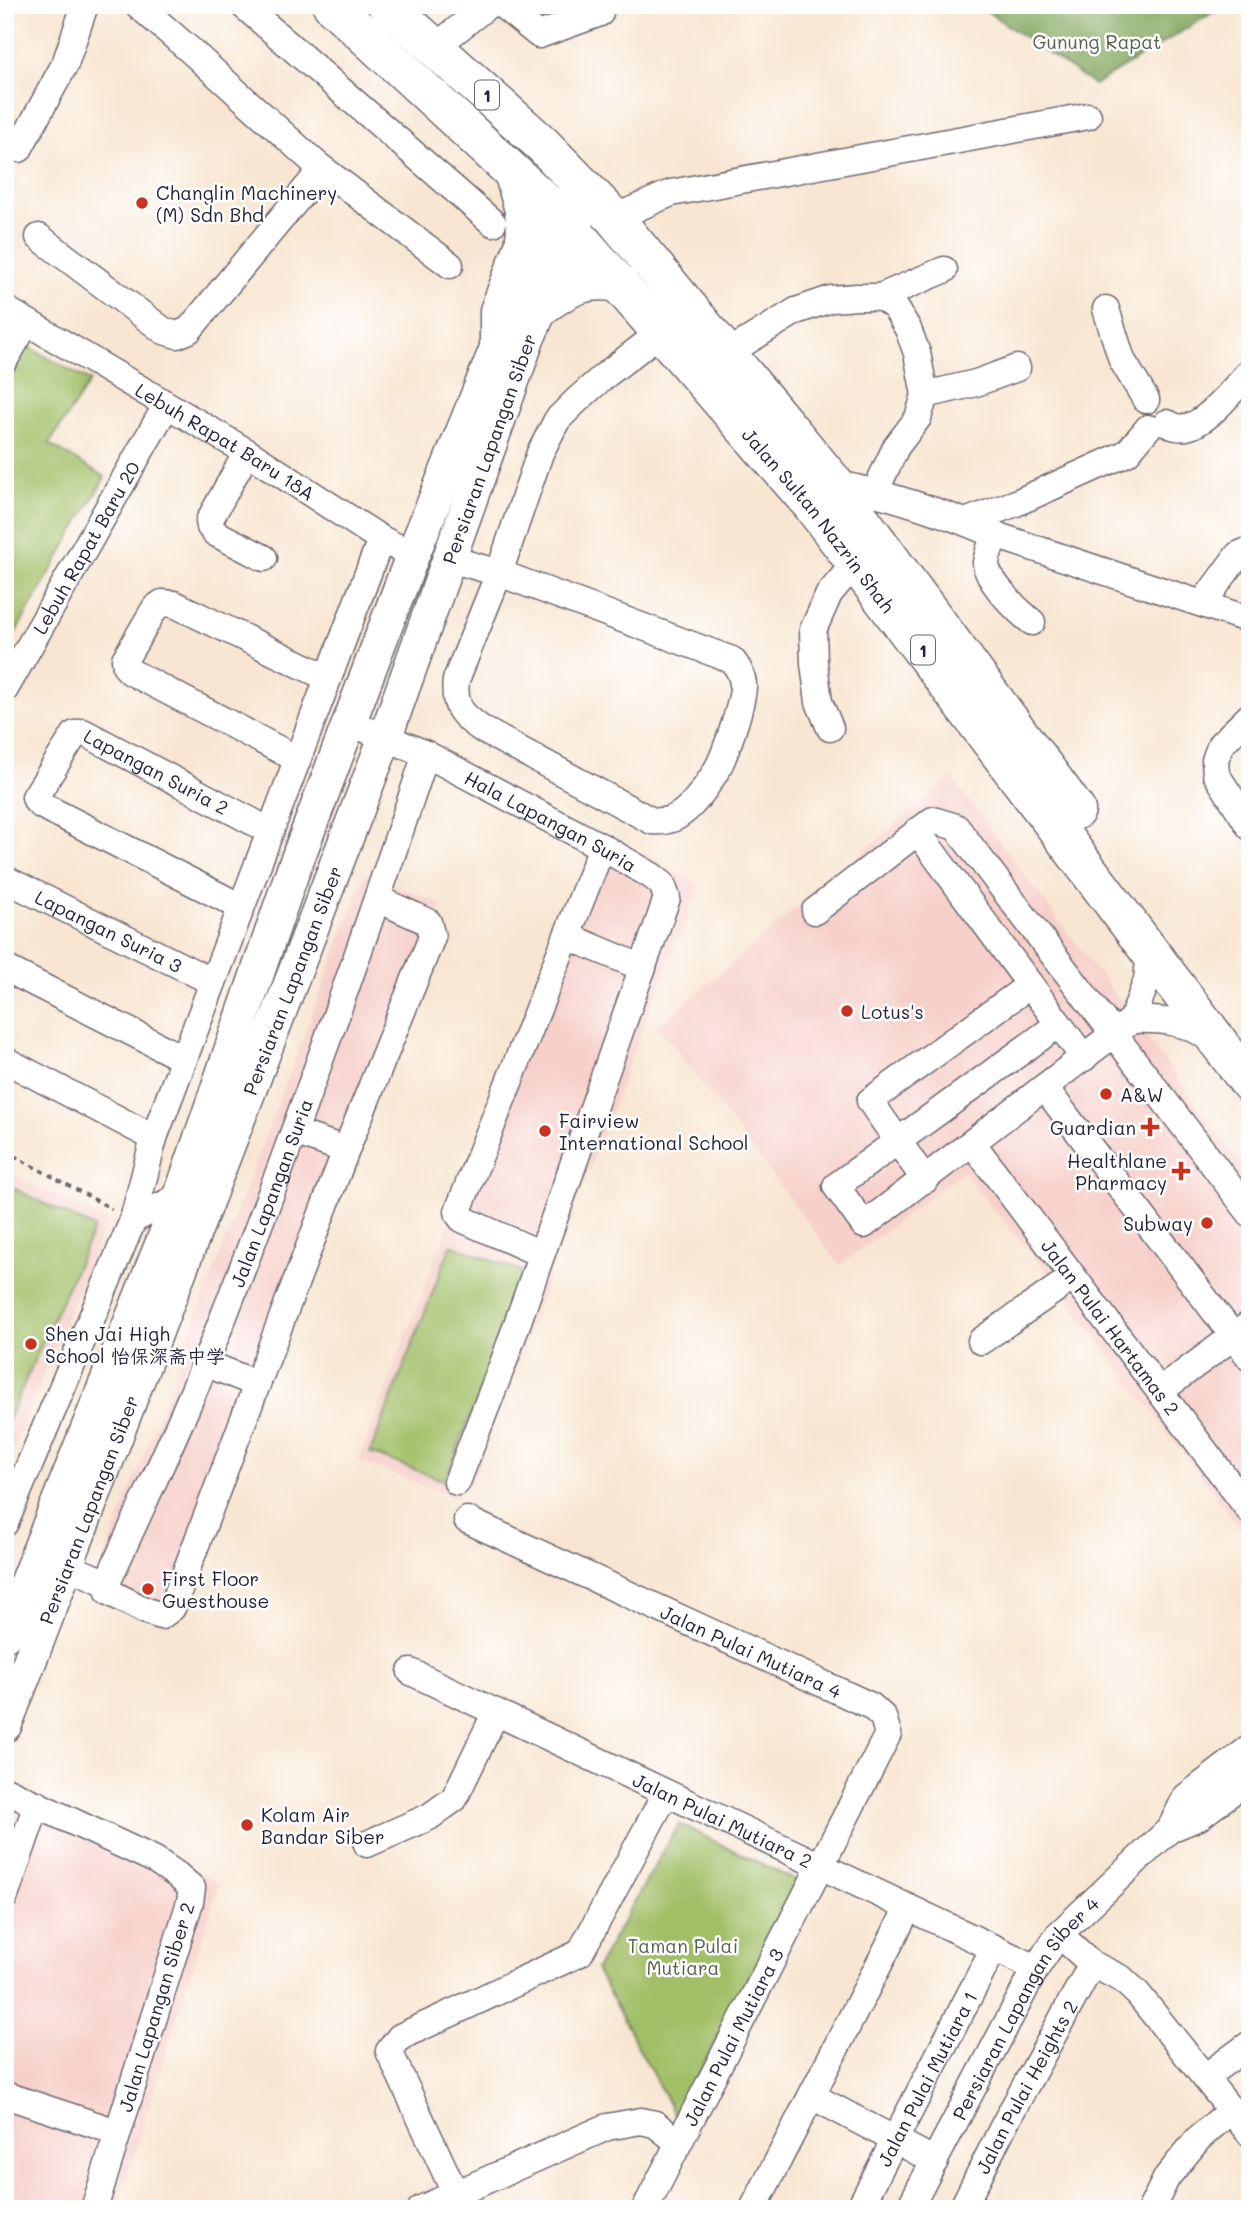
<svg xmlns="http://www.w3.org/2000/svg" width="1255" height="2214" viewBox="0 0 1255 2214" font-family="Mali,'LXGW WenKai TC',sans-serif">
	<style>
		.built { fill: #f7d0ca }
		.green { fill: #a2bf67; stroke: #627051; stroke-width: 2 }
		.forest { fill: #81a65c; stroke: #52644c; stroke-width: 2 }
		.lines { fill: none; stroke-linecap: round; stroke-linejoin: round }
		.minor-casing { stroke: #6d6770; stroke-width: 29 }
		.major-casing { stroke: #6d6770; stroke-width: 36 }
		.highway-casing { stroke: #6d6770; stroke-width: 41 }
		.path { stroke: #6d6770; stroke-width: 3.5; stroke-dasharray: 5 5; stroke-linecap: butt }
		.minor { stroke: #fff; stroke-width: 26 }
		.major { stroke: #fff; stroke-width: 33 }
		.highway { stroke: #fff; stroke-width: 38 }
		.poi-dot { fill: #c8321e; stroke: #fff; stroke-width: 2.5 }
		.labels { text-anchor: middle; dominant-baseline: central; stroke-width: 5; stroke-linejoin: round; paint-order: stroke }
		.shield { fill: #fff; stroke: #646476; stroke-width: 2 }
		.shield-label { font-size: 18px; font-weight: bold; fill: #22223b }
		.park-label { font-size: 19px; fill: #55614d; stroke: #fff }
		.poi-label { font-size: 19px; fill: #22223b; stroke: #fff; text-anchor: start }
		.street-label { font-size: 19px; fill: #22223b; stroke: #fff }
	</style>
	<rect width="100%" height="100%" fill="#fff"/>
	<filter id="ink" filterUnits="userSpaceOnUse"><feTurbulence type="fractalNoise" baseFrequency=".0143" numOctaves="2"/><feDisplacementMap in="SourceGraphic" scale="14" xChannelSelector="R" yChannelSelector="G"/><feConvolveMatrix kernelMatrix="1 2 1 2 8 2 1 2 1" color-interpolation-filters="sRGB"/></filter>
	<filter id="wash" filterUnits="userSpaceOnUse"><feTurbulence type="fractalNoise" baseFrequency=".00686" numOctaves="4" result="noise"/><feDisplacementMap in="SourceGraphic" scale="28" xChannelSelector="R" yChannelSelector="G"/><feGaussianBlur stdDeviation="1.57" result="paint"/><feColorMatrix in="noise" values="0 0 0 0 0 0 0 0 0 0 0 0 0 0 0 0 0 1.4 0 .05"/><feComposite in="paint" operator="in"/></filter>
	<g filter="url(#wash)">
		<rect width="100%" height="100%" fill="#f8e6d2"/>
		<!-- built -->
		<g class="built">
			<polygon points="951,777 1250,1175 1250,1542 1052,1278 962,1172 840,1265 658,1026"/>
			<polygon points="602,834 701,884 642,1029 471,1486 462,1484 457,1497 358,1461 569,911"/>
			<polygon points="365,875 443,904 168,1626 90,1596"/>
			<polygon points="5,1171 106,1220 5,1469"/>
			<polygon points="18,1784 219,1883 117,2209 5,2209 5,1823"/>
		</g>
		<!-- green -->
		<g class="green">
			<polygon points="27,346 90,381 49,444 105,477 5,651 5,386"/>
			<polygon points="5,1184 94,1228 5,1426"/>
			<polygon points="451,1245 526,1273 445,1481 370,1453"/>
			<polygon points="679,1824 799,1882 676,2117 596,1969"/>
		</g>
		<!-- forest -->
		<polygon class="forest" points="978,5 1225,5 1094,85"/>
	</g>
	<g filter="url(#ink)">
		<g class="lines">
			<!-- minor casing -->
			<g class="minor-casing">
				<g id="minor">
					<polyline points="243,5 493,223"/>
					<polyline points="502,5 539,35 600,13 601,5"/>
					<polyline points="434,48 488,5"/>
					<polyline points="19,149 65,64 85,5"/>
					<polyline points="315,163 450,265"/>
					<polyline points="614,218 671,193 1088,116"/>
					<polyline points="39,237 164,331 177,335 189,330 314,179 317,172 315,163 191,51 138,5"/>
					<polyline points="880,297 944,270"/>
					<path id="s1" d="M5,309L247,452L381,539L397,547"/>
					<polyline points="1106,309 1122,360 1146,400"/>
					<polyline points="726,354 796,311 831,299 857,297 880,297 895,307 908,329 917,353 925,395 918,418 896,447 875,492"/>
					<polyline points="5,359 27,322"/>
					<polyline points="925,395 976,383 1017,368"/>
					<path d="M1167,423C1170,424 1173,427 1177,427C1202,433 1234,387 1250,371"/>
					<polyline points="247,452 209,521 210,527 215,533 264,558"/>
					<path d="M831,486L834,483C889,495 944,512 995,535L1250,620"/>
					<polyline points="965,522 1016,503 1127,453 1148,428"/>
					<path d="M995,535C992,543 987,554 986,563C986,580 1019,612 1032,622"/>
					<path d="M450,559L499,573L732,660C738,668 742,674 743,684C744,701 725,756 716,771C707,786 696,803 682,813C673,821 663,822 652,821L483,730C462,715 453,708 456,680L499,573L540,453L557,420L577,400L603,377L661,332"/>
					<polyline points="1203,603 1238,555 1250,550"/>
					<path id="s2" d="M5,689L166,406"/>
					<polyline points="1250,716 1221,744 1215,760 1216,774 1250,827"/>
					<path id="s3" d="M348,722L426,754L602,847L652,876L662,884L667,898L504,1361L457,1482"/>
					<polyline points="830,728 819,702 814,663 813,630 829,594 855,563"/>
					<polyline points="297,759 131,672 126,667 125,659 155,608 162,603 174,604 328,678"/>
					<polyline points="917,831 1084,1058"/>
					<path id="s4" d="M5,879L213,982"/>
					<path id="s5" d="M241,907L41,805L37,802L35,797L75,734L83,732L270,831"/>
					<polyline points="815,911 933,820 956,827 1250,1213"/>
					<polyline points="567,936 643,968"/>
					<polyline points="5,968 184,1059"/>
					<path d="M1132,1020C1159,1019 1188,1021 1210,1039"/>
					<polyline points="1059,1024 836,1186 864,1225 1132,1020 1147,980 1150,951"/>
					<polyline points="5,1060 154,1138"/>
					<polyline points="1045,1088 1250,1358"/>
					<polyline points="294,1132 346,1150"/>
					<path id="s6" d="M973,1144L1250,1511"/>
					<polyline points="925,1180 870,1101 1030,985"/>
					<polyline points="133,1220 154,1138 381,539"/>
					<polyline points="541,1254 462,1219 459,1215 458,1211 602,847"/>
					<polyline points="981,1341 1073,1277"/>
					<polyline points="205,1363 257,1384"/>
					<polyline points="1160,1391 1250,1324"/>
					<path id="s7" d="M467,1520L871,1706L883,1717L888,1734L645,2209"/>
					<polyline points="5,1523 133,1220 180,1196"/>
					<path id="s8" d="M67,1566L107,1583C140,1509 176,1436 206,1361C286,1161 358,958 426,754"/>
					<polyline points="107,1583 109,1592 144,1610 161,1616 172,1608 346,1150 432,937 428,922 378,899"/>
					<path id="s9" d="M411,1672L1036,1968"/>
					<polyline points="5,1790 155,1860 177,1875 192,1888 190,1902 94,2209"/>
					<polyline points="1170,1829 1199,1817 1250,1778"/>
					<polyline points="367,1844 429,1817 454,1799 496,1712"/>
					<polyline points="5,1896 37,1804"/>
					<polyline points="1059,1934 1092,1964 1122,1979 1138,1994 1250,2134"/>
					<polyline points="1205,2077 1250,2044"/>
					<polyline points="5,2095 117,2132"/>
					<polyline points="812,2096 935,2161"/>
					<polyline points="456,2195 389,2051 400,2037 580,1953 666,1793"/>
					<polyline points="421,2209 607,2127 641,2121 655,2124 678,2142"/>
					<polyline points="753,2209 908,1908"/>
					<path id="s10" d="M859,2209L994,1948"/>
					<path id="s11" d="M909,2209L1036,1968L1059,1934L1170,1829L1186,1797L1250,1748"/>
					<path id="s12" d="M962,2209L1005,2123L1092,1964"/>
					<polyline points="1151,2209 1167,2177 1198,2139 1231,2110"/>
				</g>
			</g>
			<!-- major casing -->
			<g class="major-casing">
				<g id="major">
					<polyline points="5,1635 177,1206 291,876 413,554 499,342 557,213 575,197"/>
					<path id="s13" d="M5,1725L385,738L528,338L574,234L580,211"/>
				</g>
			</g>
			<!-- highway casing -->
			<g class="highway-casing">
				<g id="highway">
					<path id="s14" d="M332,5L557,213L811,504L1250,1084"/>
					<polyline points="387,5 542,144 614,218 834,483 1076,810"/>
					<path d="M543,305C569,286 586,277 619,283"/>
					<polyline points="499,342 499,311 524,246 526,231 524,210 514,175"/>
				</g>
			</g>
			<!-- path -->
			<polyline class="path" points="5,1151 112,1209"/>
			<!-- minor -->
			<use href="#minor" class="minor"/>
			<!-- major -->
			<use href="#major" class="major"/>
			<!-- highway -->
			<use href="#highway" class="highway"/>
		</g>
	</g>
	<!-- markers -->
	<g class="poi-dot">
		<circle cx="142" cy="203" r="7"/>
		<circle cx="847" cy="1011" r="7"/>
		<circle cx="1106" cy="1094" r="7"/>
		<path d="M1146.5 1116.5h7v7h7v7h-7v7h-7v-7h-7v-7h7z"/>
		<circle cx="545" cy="1131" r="7"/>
		<path d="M1177.5 1160.5h7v7h7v7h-7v7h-7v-7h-7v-7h7z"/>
		<circle cx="1207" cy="1223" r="7"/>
		<circle cx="31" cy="1344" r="7"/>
		<circle cx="148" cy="1589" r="7"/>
		<circle cx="247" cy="1825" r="7"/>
	</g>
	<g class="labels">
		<!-- shield labels -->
		<g class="shield">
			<rect x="475" y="80.5" width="24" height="29" rx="5"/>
			<rect x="911" y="635.5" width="24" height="29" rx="5"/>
		</g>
		<g class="shield-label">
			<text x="487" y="95">1</text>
			<text x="923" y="650">1</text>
		</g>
		<!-- park labels -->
		<g class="park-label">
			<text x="1097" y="41">Gunung Rapat</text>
			<text x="683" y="1945">Taman Pulai<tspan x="683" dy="22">Mutiara</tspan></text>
		</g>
		<!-- poi labels -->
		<g class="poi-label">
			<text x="156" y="192">Changlin Machinery<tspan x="156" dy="22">(M) Sdn Bhd</tspan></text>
			<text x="861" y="1011">Lotus's</text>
			<text x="1120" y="1094">A&amp;W</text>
			<text x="559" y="1120">Fairview<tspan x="559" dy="22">International School</tspan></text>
			<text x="1136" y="1127" text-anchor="end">Guardian</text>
			<text x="1167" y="1160" text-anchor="end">Healthlane<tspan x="1167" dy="22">Pharmacy</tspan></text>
			<text x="1193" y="1223" text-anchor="end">Subway</text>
			<text x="45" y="1333">Shen Jai High<tspan x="45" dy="22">School 怡保深斋中学</tspan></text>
			<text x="162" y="1578">First Floor<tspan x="162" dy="22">Guesthouse</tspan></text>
			<text x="261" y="1814">Kolam Air<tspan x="261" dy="22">Bandar Siber</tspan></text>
		</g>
		<!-- street labels -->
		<g class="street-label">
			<text stroke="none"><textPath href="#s1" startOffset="257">Lebuh Rapat Baru 18A</textPath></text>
			<text stroke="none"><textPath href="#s13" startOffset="1365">Persiaran Lapangan Siber</textPath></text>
			<text stroke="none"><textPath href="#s14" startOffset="710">Jalan Sultan Nazrin Shah</textPath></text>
			<text stroke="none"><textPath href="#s2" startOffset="163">Lebuh Rapat Baru 20</textPath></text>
			<text stroke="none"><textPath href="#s5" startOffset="401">Lapangan Suria 2</textPath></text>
			<text stroke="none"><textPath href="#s3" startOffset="226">Hala Lapangan Suria</textPath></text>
			<text stroke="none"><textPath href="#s4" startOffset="116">Lapangan Suria 3</textPath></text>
			<text stroke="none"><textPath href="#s13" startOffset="798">Persiaran Lapangan Siber</textPath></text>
			<text stroke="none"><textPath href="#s8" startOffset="467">Jalan Lapangan Suria</textPath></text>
			<text stroke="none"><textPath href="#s6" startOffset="229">Jalan Pulai Hartamas 2</textPath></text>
			<text stroke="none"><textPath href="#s13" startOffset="231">Persiaran Lapangan Siber</textPath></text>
			<text stroke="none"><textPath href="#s7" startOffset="313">Jalan Pulai Mutiara 4</textPath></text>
			<text stroke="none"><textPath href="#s9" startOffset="345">Jalan Pulai Mutiara 2</textPath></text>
			<text transform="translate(156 2007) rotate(-73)">Jalan Lapangan Siber 2</text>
			<text stroke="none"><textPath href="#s11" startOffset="233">Persiaran Lapangan Siber 4</textPath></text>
			<text transform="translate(733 2037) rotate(-63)">Jalan Pulai Mutiara 3</text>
			<text stroke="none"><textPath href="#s10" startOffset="147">Jalan Pulai Mutiara 1</textPath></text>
			<text stroke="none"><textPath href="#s12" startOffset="138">Jalan Pulai Heights 2</textPath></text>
		</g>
	</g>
	<!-- margin -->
	<rect width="1255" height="2214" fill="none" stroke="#fff" stroke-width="28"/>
</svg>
